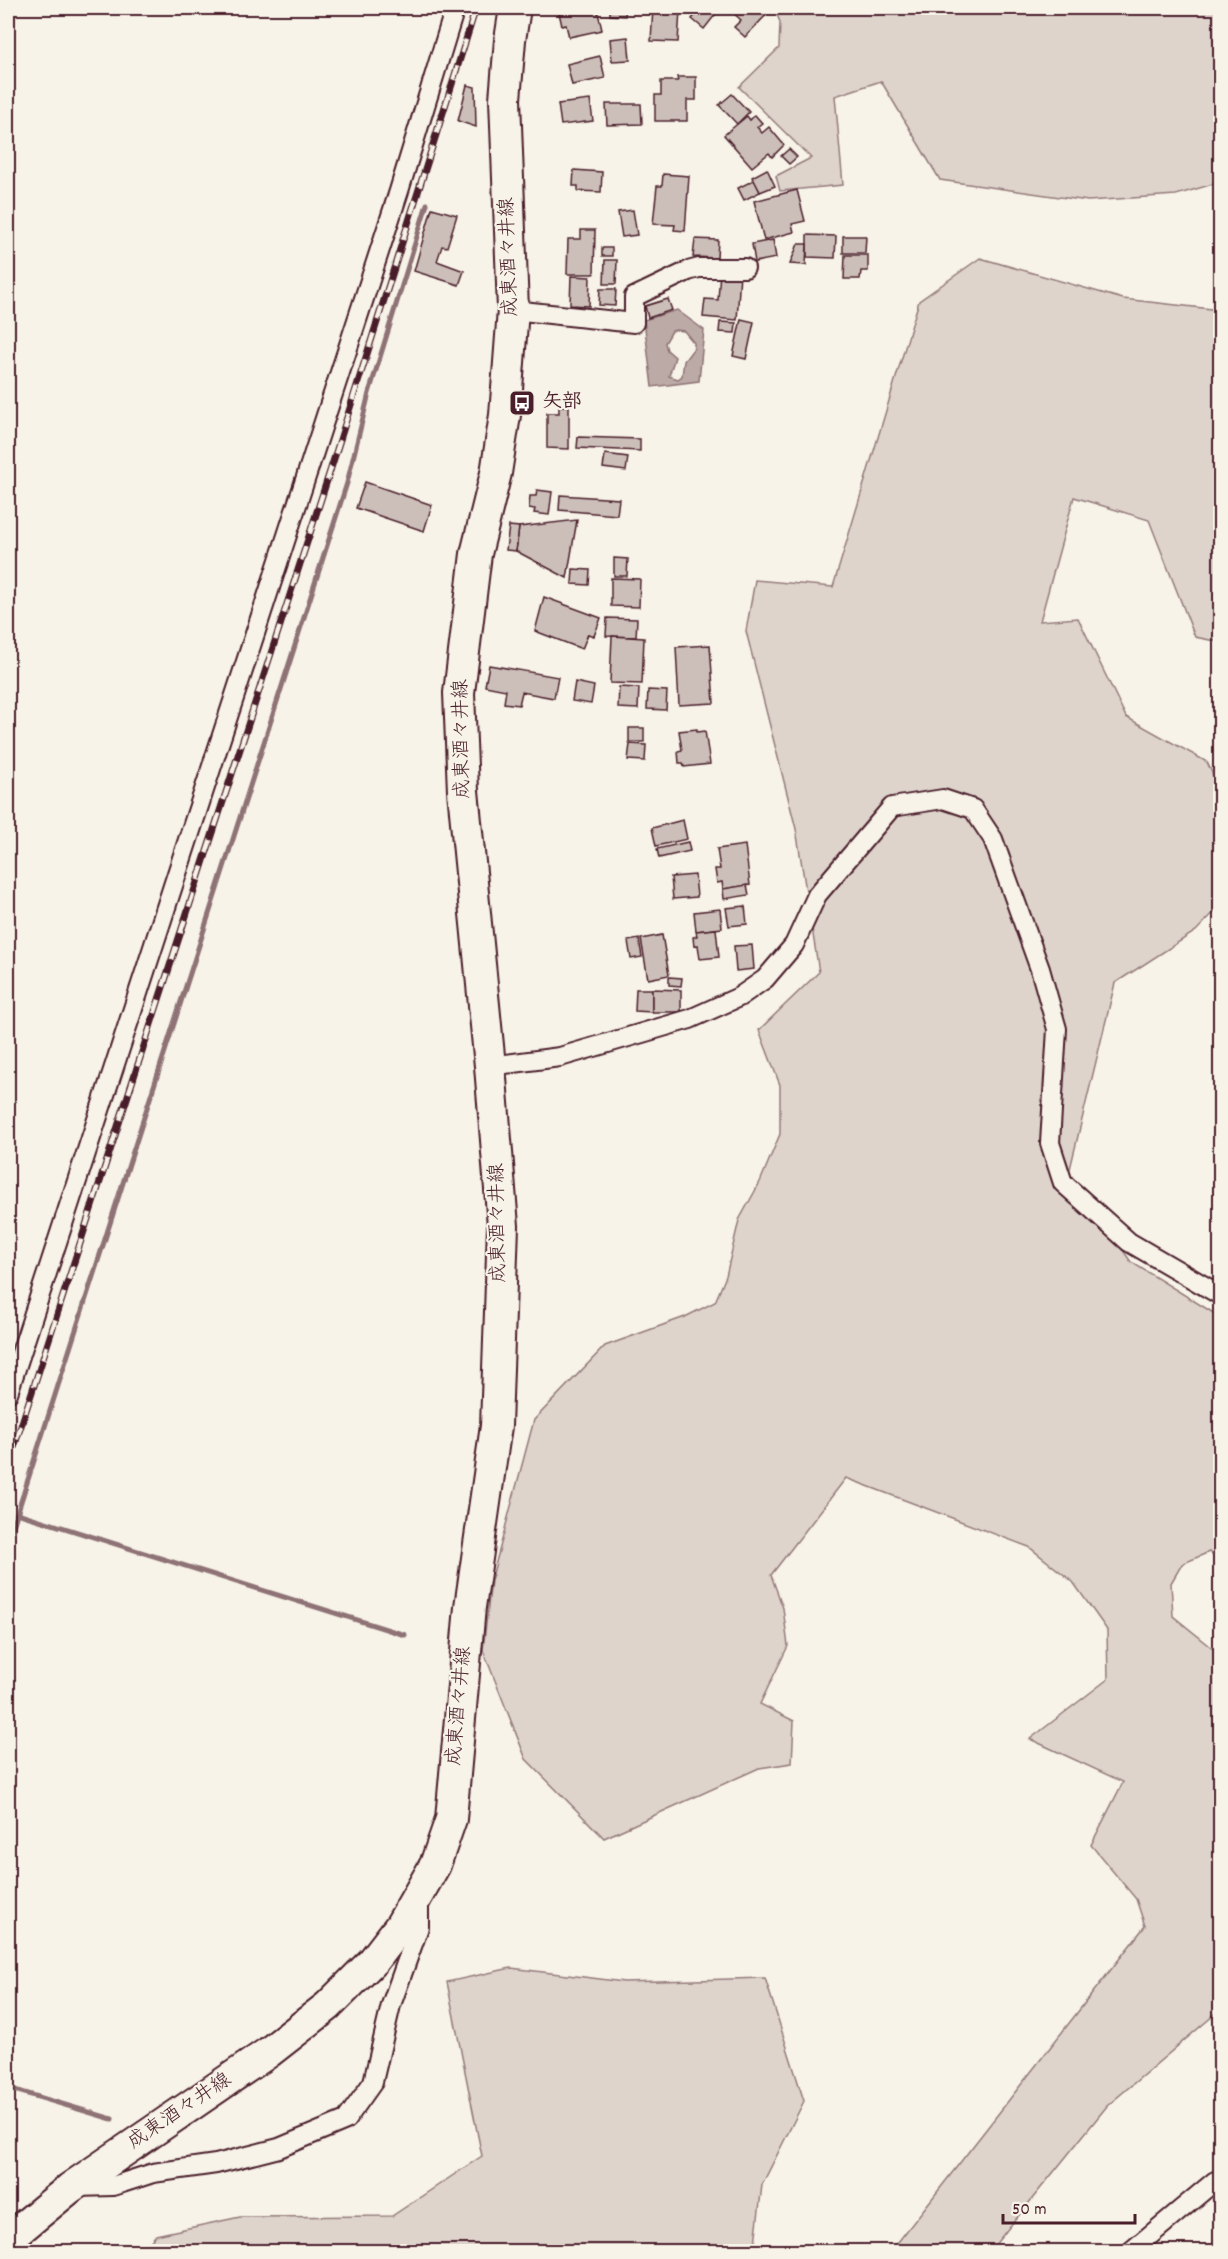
<svg xmlns="http://www.w3.org/2000/svg" width="1228" height="2259" viewBox="0 0 1228 2259" font-family="Dekko,'Klee One',sans-serif">
	<style>
		.green { fill: #ded4cc; stroke: #947a7c; stroke-width: 1.5 }
		.water { fill: #bcaaa7; stroke: #8e7275; stroke-width: 1.5; fill-rule: evenodd }
		.lines { fill: none; stroke-linecap: round; stroke-linejoin: round }
		.stream { stroke: #8e7275; stroke-width: 5 }
		.building { fill: #ccbfb9; stroke: #4a1f2b; stroke-width: 1.5 }
		.minor-casing { stroke: #4a1f2b; stroke-width: 22 }
		.primary-casing { stroke: #4a1f2b; stroke-width: 34 }
		.minor { stroke: #f7f3e8; stroke-width: 18 }
		.primary { stroke: #f7f3e8; stroke-width: 30 }
		.rail-casing { stroke: #4a1f2b; stroke-width: 7 }
		.rail { stroke: #f7f3e8; stroke-width: 4.5; stroke-dasharray: 14; stroke-linecap: butt }
		.labels { text-anchor: middle; dominant-baseline: central; stroke-width: 4.5; stroke-linejoin: round; paint-order: stroke }
		.street-label { font-size: 20px; fill: #4a1f2b; stroke: #f7f3e8 }
		.poi-label { font-size: 20px; font-weight: bold; fill: #4a1f2b; stroke: #f7f3e8; text-anchor: start }
	</style>
	<rect width="100%" height="100%" fill="#f7f3e8"/>
	<filter id="ink" filterUnits="userSpaceOnUse"><feTurbulence type="fractalNoise" baseFrequency=".0167" numOctaves="2"/><feDisplacementMap in="SourceGraphic" scale="12" xChannelSelector="R" yChannelSelector="G"/><feConvolveMatrix kernelMatrix="1 2 1 2 8 2 1 2 1" color-interpolation-filters="sRGB"/></filter>
	<g filter="url(#ink)">
		<!-- green -->
		<g class="green">
			<polygon points="774,8 1220,8 1220,182 1176,195 1088,201 940,180 881,81 835,96 843,185 780,191 776,176 811,158 739,87 779,48 780,22"/>
			<polygon points="980,258 1123,299 1220,310 1220,642 1195,637 1149,520 1074,497 1040,621 1078,618 1126,717 1207,762 1220,790 1220,906 1196,931 1115,983 1069,1173 1131,1262 1220,1317 1220,1563 1209,1552 1182,1564 1171,1583 1173,1616 1220,1654 1220,2010 1107,2106 990,2251 891,2251 1145,1926 1136,1899 1091,1845 1123,1782 1030,1739 1108,1679 1107,1630 1073,1582 1029,1547 846,1478 771,1575 783,1608 788,1646 760,1704 794,1721 792,1763 759,1768 604,1838 526,1759 483,1650 491,1581 534,1420 605,1346 685,1317 715,1302 726,1276 739,1220 760,1182 780,1134 780,1085 759,1030 819,972 796,829 746,631 755,580 833,587 919,301"/>
			<polygon points="511,1968 624,1982 765,1978 804,2101 762,2185 754,2251 142,2251 156,2235 240,2217 392,2216 482,2156 447,1982"/>
		</g>
		<!-- water -->
		<path class="water" d="M677,310L704,330L699,381L652,387L644,320ZM676,330L684,331L694,343V348L684,361L682,376L678,379L669,376L675,357L667,350L665,343L672,331Z"/>
		<g class="lines">
			<!-- stream -->
			<g class="stream">
				<polyline points="17,1513 405,1635"/>
				<polyline points="8,1542 347,483 369,393 427,204"/>
				<polyline points="8,2088 112,2119"/>
			</g>
		</g>
		<!-- building -->
		<g class="building">
			<polygon points="558,8 597,8 602,30 569,37 566,25 562,26"/>
			<polygon points="610,8 626,8 625,16 610,15"/>
			<polygon points="653,8 680,10 678,42 651,41"/>
			<polygon points="701,8 716,8 719,10 704,29 692,19"/>
			<polygon points="728,8 762,8 768,13 745,37 734,27 741,20"/>
			<polygon points="628,37 630,60 612,61 610,39"/>
			<polygon points="600,56 605,78 572,85 567,64"/>
			<polygon points="677,77 696,77 696,100 687,100 687,121 655,121 655,95 661,95 661,81 678,81"/>
			<polygon points="467,85 475,87 476,127 458,121"/>
			<polygon points="732,94 749,112 737,124 719,105"/>
			<polygon points="590,100 593,121 561,125 558,104"/>
			<polygon points="606,104 641,104 642,124 607,125"/>
			<polygon points="755,115 762,123 757,127 762,133 769,127 784,145 772,157 769,153 752,167 724,135 747,116 750,120"/>
			<polygon points="789,149 797,157 789,164 781,156"/>
			<polygon points="767,169 775,186 760,192 752,177"/>
			<polygon points="574,170 602,172 601,192 578,191 578,186 573,186"/>
			<polygon points="663,174 689,176 685,231 674,230 675,225 653,224 657,186 662,186"/>
			<polygon points="754,180 760,192 744,200 738,188"/>
			<polygon points="797,190 805,221 792,224 794,232 764,240 754,201"/>
			<polygon points="432,208 457,215 447,247 442,246 437,261 464,271 459,285 414,271"/>
			<polygon points="633,210 637,235 622,237 618,212"/>
			<polygon points="581,230 595,230 594,274 567,274 568,239 581,239"/>
			<polygon points="807,235 836,236 835,258 807,257"/>
			<polygon points="843,236 866,236 865,253 843,253"/>
			<polygon points="695,239 718,240 717,258 693,257"/>
			<polygon points="773,240 776,258 755,262 752,244"/>
			<polygon points="798,244 807,244 806,265 790,264"/>
			<rect x="602" y="248" width="10" height="8"/>
			<polygon points="845,255 868,255 868,271 861,271 860,279 844,279"/>
			<polygon points="605,260 617,260 616,284 604,284"/>
			<polygon points="720,271 740,273 737,320 703,317 705,299 718,300"/>
			<polygon points="571,276 590,277 589,306 570,305"/>
			<polygon points="600,289 616,289 615,306 599,305"/>
			<polygon points="668,299 672,310 648,318 645,306"/>
			<polygon points="741,319 754,322 746,359 733,356"/>
			<polygon points="720,322 736,323 735,333 719,332"/>
			<polygon points="559,406 569,406 569,449 547,448 547,413 559,413"/>
			<polygon points="578,437 640,439 640,451 577,448"/>
			<polygon points="605,454 628,457 626,471 603,468"/>
			<polygon points="365,482 432,505 424,531 356,508"/>
			<polygon points="537,490 552,492 549,515 534,513 535,509 529,508 530,496 536,496"/>
			<polygon points="560,495 619,499 617,515 559,510"/>
			<polygon points="577,520 567,578 516,551 519,527"/>
			<polygon points="509,526 519,527 516,551 506,550"/>
			<polygon points="614,558 628,559 627,576 614,576"/>
			<polygon points="573,569 590,570 589,585 572,584"/>
			<polygon points="611,578 640,579 639,607 611,606"/>
			<polygon points="544,597 601,618 594,636 588,634 582,649 535,631"/>
			<polygon points="607,618 637,619 636,637 606,636"/>
			<polygon points="612,636 644,638 642,684 610,683"/>
			<polygon points="710,645 714,703 679,705 676,647"/>
			<polygon points="489,665 558,677 554,698 522,692 519,705 504,703 506,690 485,686"/>
			<polygon points="575,682 594,686 591,704 572,701"/>
			<polygon points="619,687 639,688 638,709 618,708"/>
			<polygon points="648,690 667,691 666,710 647,709"/>
			<rect x="629" y="728" width="15" height="14"/>
			<polygon points="697,729 697,732 705,731 710,764 684,767 683,763 679,763 678,751 682,750 679,731"/>
			<polygon points="630,744 646,745 645,761 628,760"/>
			<polygon points="683,820 687,839 656,846 652,828"/>
			<polygon points="688,842 690,851 659,858 657,849"/>
			<polygon points="745,845 750,885 723,889 722,882 717,883 715,869 720,869 717,849"/>
			<polygon points="695,875 697,897 673,899 671,877"/>
			<polygon points="747,885 749,895 724,899 723,889"/>
			<polygon points="745,906 747,924 729,926 726,908"/>
			<polygon points="720,909 722,928 696,931 694,912"/>
			<polygon points="716,929 719,957 700,959 698,945 694,946 693,937 697,936 696,931"/>
			<polygon points="662,935 669,975 648,979 641,939"/>
			<polygon points="639,939 642,957 631,959 628,941"/>
			<polygon points="752,945 754,969 736,971 734,946"/>
			<polygon points="669,977 682,978 681,986 669,985"/>
			<polygon points="636,989 652,989 652,1012 635,1011"/>
			<polygon points="652,989 681,990 681,1012 652,1012"/>
		</g>
		<g class="lines">
			<!-- minor casing -->
			<g class="minor-casing">
				<g id="minor">
					<polyline points="513,310 634,323 634,297 688,271 699,268 745,268"/>
					<polyline points="490,1066 560,1057 690,1019 739,997 765,979 794,945 817,895 892,807 943,799 973,809 993,839 1040,969 1057,1029 1050,1143 1063,1183 1129,1242 1220,1295"/>
					<polyline points="8,1393 399,191 455,8"/>
					<polyline points="75,2187 113,2186 153,2173 216,2164 279,2148 346,2120 373,2082 391,2005 419,1927 419,1898"/>
					<polyline points="1130,2252 1215,2181"/>
				</g>
			</g>
			<!-- primary casing -->
			<g class="primary-casing">
				<polyline id="primary" points="8,2239 70,2188 269,2052 328,2006 373,1961 400,1926 435,1865 451,1819 470,1607 496,1426 503,1226 490,1066 463,791 459,693 476,554 496,473 505,415 513,310 505,99 510,40 515,8"/>
			</g>
			<!-- minor -->
			<use href="#minor" class="minor"/>
			<!-- primary -->
			<use href="#primary" class="primary"/>
			<!-- rail casing -->
			<g class="rail-casing">
				<polyline id="rail" points="8,1466 332,465 476,8"/>
			</g>
			<!-- rail -->
			<use href="#rail" class="rail"/>
		</g>
	</g>
	<!-- icons -->
	<defs>
		<g id="bus-square" transform="scale(1.35)"><rect x="-9" y="-9" width="18" height="18" rx="4" fill="#4a1f2b" stroke="#f7f3e8"/><path d="M-5-6H5V4H4V6H2V4H-2V6H-4V4H-5ZM-3.5-4V0h7V-4ZM-3.5 1.2v1.5H-2V1.2ZM2 1.2v1.5H3.5V1.2Z" fill="#fff"/></g>
	</defs>
	<g fill-rule="evenodd">
		<use href="#bus-square" x="522" y="403"/>
	</g>
	<g class="labels">
		<!-- street labels -->
		<g class="street-label">
			<text transform="translate(510 257) rotate(-92)">成東酒々井線</text>
			<text transform="translate(463 739) rotate(-91)">成東酒々井線</text>
			<text transform="translate(499 1223) rotate(-91)">成東酒々井線</text>
			<text transform="translate(460 1706) rotate(-85)">成東酒々井線</text>
			<text transform="translate(180 2112) rotate(-34)">成東酒々井線</text>
		</g>
		<!-- poi labels -->
		<g class="poi-label">
			<text x="542" y="403">矢部</text>
		</g>
	</g>
	<!-- margin -->
	<rect width="1228" height="2259" fill="none" stroke="#f7f3e8" stroke-width="30"/>
	<rect x="15" y="15" width="1198" height="2229" fill="none" stroke="#4a1f2b" stroke-width="2" filter="url(#ink)"/>
	<!-- scale -->
	<path d="M1003 2214v9h132v-9" fill="none" stroke="#4a1f2b" stroke-width="3"/>
	<text x="1012" y="2214" font-size="18" fill="#4a1f2b" stroke="#f7f3e8" stroke-width="4.5" paint-order="stroke">50 m</text>
</svg>
